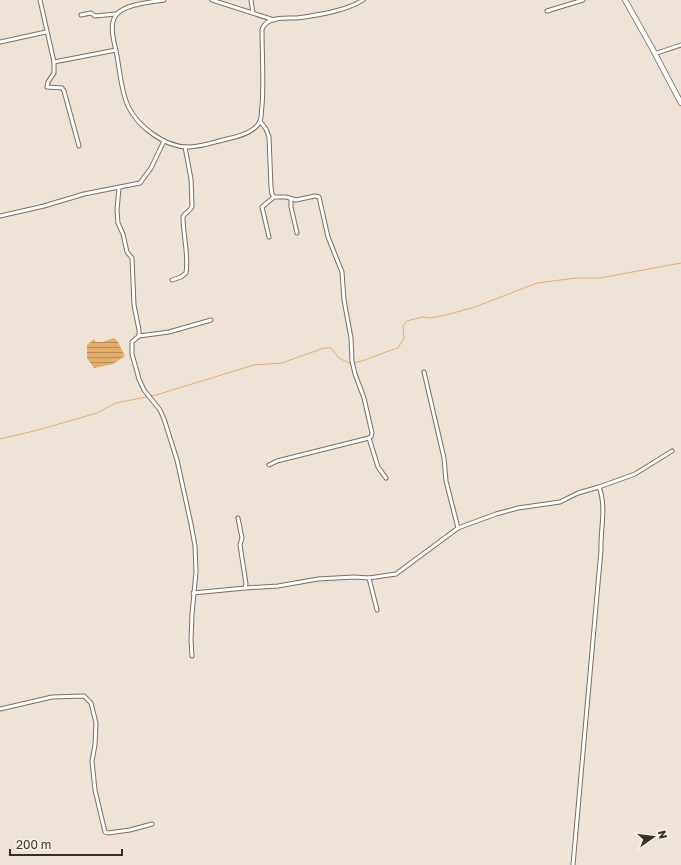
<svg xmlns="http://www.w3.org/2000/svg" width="681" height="865" viewBox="0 0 681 865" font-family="'Golos Text',sans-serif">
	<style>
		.water { fill: url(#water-rules) }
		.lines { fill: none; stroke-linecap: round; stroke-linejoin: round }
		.stream { stroke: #e3ae68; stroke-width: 1 }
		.street-casing { stroke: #786f63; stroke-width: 5 }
		.secondary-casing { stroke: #786f63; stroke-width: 6 }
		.street { stroke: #fff; stroke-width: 3 }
		.secondary { stroke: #fff; stroke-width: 4.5 }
	</style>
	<defs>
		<pattern id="water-rules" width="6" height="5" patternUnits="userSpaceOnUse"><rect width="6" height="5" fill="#e3ae68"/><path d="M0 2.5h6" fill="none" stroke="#b98e56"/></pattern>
	</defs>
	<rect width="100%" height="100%" fill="#eee3d6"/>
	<!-- water -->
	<polygon class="water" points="114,338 118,342 125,356 113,364 94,368 87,358 87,345 94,339 96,342 102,342"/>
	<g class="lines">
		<!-- stream -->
		<g class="stream">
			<path d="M354,363C369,360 383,352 398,348L404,338L403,326L407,321L422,317L431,318L446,315L475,307L537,283L576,278H600L681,263"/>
			<polyline points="0,439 38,430 97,413 116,403 156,395 254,365 282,363 324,348 331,348 339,358 351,364"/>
		</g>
		<!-- street casing -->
		<g class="street-casing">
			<g id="street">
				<polyline points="40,0 54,62 54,73 48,82 47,87 62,88 64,91 79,146"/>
				<path d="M164,0C152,2 124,4 116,15C108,26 115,44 117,56C120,72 121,91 128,106C138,127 165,147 188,147C201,147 214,142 227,139C237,137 255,133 260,121C262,117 261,111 262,106C264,81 262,56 262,30C263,25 267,22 272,20C280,17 290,18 297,18C318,15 346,11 363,0"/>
				<polyline points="212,0 274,20"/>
				<polyline points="251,0 253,13"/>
				<polyline points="547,11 583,0"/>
				<polyline points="81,15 91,13 95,16 116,14"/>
				<polyline points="0,42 46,32"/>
				<polyline points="657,53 681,45"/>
				<polyline points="54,62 116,50"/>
				<polyline points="260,121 266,129 269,137 271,187 272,194 274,197"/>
				<polyline points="119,188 117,210 118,223 123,234 127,252 132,258 134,305 139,330 139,336 132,342 132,354 139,379 144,390 160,410 164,419 177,460 191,524 195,546 196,572 192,614 191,640 192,656"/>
				<polyline points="291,199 291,207 297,233"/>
				<polyline points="0,216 44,206 84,194 140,183 151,168 164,141"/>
				<polyline points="269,237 262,207 274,197 286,197 296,200 315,196 319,197 328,237 342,272 344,300 351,338 352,361 355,374 364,398 372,433 371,437 369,438 277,461 269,465"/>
				<path d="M172,280L181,277L186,273C189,255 183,236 183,217C185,212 191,211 192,206L191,179L185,147"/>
				<polyline points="139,336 169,332 211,320"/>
				<polyline points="424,372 444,458 446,481 458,528"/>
				<polyline points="369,438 378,467 386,478"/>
				<polyline points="369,578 377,610"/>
				<polyline points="245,588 278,586 318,579 354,577 369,578 396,574 458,528 496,514 518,508 560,502 578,493 599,487 635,474 672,451"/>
				<polyline points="193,593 245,588 246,584 240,545 242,538 238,518"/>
				<polyline points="0,709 52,697 84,696 91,703 96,723 95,745 92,761 95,790 105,832 108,833 130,830 152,824"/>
				<path d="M573,865L601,550C600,530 607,507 599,487"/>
			</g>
		</g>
		<!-- secondary casing -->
		<g class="secondary-casing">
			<polyline id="secondary" points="625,0 652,48 681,103"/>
		</g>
		<!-- street -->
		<use href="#street" class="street"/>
		<!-- secondary -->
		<use href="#secondary" class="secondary"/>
	</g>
	<!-- north arrow -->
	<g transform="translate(653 837) rotate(76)" stroke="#fbf0e3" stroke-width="3" paint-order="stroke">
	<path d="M0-3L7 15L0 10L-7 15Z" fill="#332f2a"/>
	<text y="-6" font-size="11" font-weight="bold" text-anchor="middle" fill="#332f2a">N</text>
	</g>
	<!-- scale -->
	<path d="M10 849v6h112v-6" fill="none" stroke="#332f2a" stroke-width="2"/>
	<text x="16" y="849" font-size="12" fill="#332f2a" stroke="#fbf0e3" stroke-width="3" paint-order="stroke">200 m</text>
</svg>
